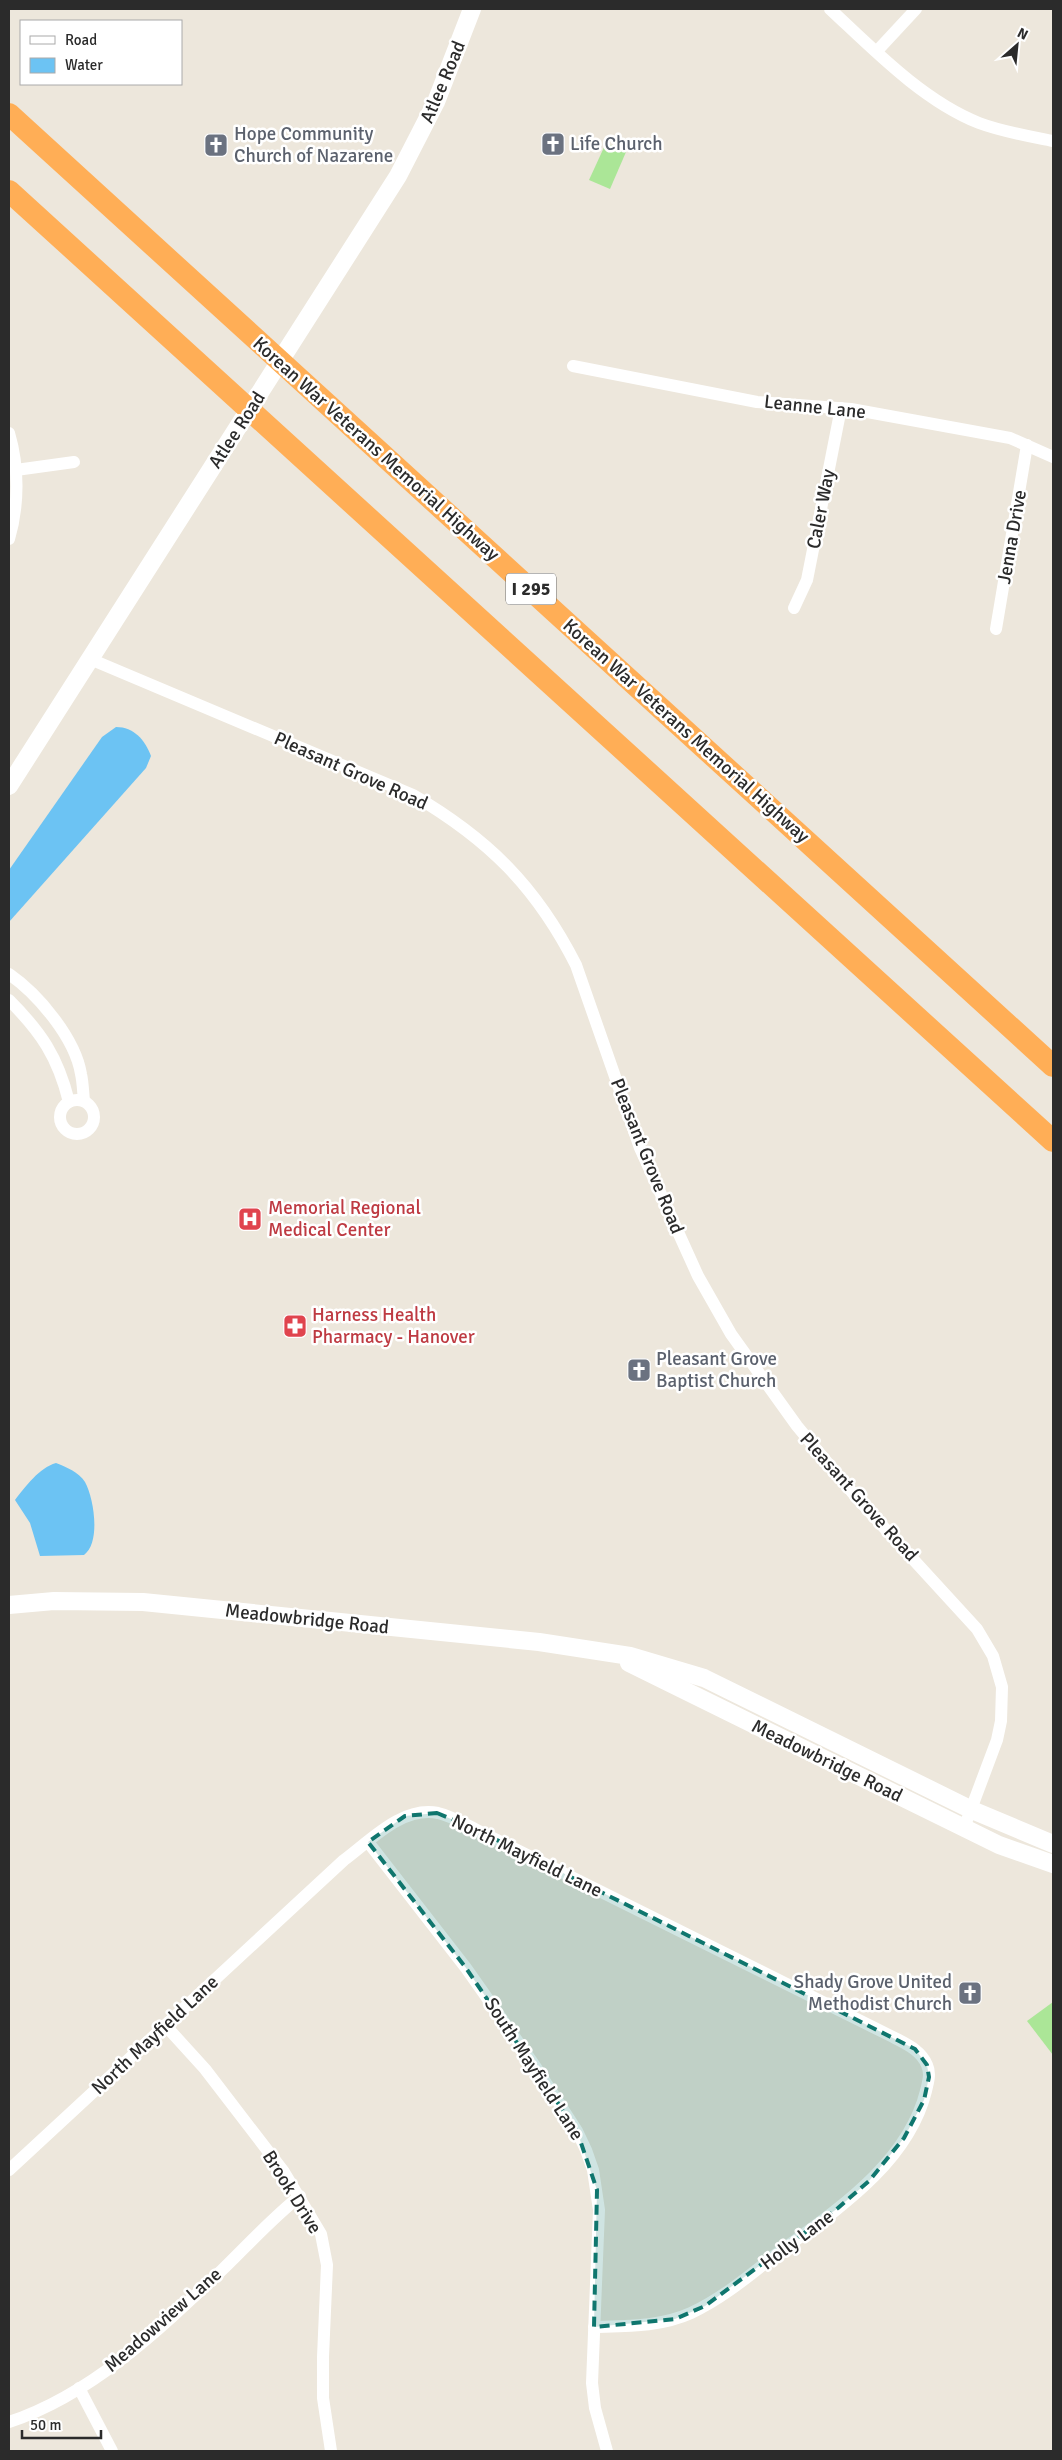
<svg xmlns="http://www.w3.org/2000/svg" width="1062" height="2460" viewBox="0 0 1062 2460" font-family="Signika,sans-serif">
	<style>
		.green { fill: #abe697 }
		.water { fill: #6cc3f3 }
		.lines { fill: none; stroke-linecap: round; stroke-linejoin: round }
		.minor { stroke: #fff; stroke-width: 12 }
		.secondary { stroke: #fff; stroke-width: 18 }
		.motorway { stroke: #ffae56; stroke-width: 22 }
		.marked { fill: #0f766e; fill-opacity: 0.2; stroke: #0f766e; stroke-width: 4; stroke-dasharray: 10 6; stroke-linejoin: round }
		.labels { text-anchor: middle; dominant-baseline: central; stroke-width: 5; stroke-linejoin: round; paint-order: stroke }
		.shield { fill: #fff; stroke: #6b6b6b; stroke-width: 1 }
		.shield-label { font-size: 18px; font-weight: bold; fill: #2b2b2b }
		.street-label { font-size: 19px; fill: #2b2b2b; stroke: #fff }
		.worship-label { font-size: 19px; fill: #5b616d; stroke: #fff; text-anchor: start }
		.health-label { font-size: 19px; fill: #be3a42; stroke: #fff; text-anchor: start }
	</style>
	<rect width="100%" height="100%" fill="#ede7dc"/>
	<!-- green -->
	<g class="green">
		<polygon points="606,143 626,152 610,189 589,180"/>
		<polygon points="1053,2002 1053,2055 1027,2021"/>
	</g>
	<!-- water -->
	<g class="water">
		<path d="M116,727C134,727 145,740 151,756L146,768L9,922V870L102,737Z"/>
		<path d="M56,1463C66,1467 79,1472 85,1482C94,1498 101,1543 84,1555L40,1556L30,1523L15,1500C26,1486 39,1468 56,1463Z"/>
	</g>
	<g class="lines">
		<!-- minor -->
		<g class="minor">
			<path d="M830,9C873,49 923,101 979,123C1003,132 1028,136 1053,141"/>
			<polyline points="877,51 916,9"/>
			<polyline points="573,366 757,402 851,409 1010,438 1053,457"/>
			<path d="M9,433C19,467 19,505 9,539"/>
			<polyline points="16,470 74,462"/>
			<polyline points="794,608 807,580 841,408"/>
			<polyline points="996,629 1027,445"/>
			<path d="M90,659L413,795C488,839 536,886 576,965L640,1148L698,1276L731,1334L797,1426L856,1497L977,1629L993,1656L1002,1687L1001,1721L997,1740L964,1828"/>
			<path d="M9,974C38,994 75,1038 81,1074C83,1083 83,1092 84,1101"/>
			<path d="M9,1000C41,1032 58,1057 69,1102"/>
			<circle cx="77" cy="1117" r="17"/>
			<polyline points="368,1842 466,1968 535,2066 577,2131 586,2150 593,2170 599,2210 592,2383 595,2408 607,2451"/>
			<polyline points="165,2025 205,2069 284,2172 321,2234 327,2265 323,2357 323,2398 331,2451"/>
			<path d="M9,2170L344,1860C371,1840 402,1806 438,1813C451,1816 465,1824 477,1830L893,2037C906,2044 921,2050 927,2065C931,2074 928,2082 926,2091C908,2164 835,2211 778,2253C750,2275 723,2298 691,2313C660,2327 626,2326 594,2327"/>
			<polyline points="79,2388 112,2451"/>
			<path d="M9,2422C91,2395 159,2330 221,2271C247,2246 271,2219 300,2196"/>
		</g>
		<!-- secondary -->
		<g class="secondary">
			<polyline points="9,786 398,176 436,102 472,9"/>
			<polyline points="9,1605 54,1601 143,1602 539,1642 630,1656 704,1678 972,1810 1053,1844"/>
			<polyline points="629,1663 999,1845 1053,1864"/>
		</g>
		<!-- motorway -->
		<g class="motorway">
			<polyline points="9,114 1053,1066"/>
			<polyline points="9,191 1053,1141"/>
		</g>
	</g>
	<!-- marked area -->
	<path class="marked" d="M437,1813L477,1830L915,2049L927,2065L929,2077L924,2100L904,2138L869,2181L838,2208L705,2306L675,2319L594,2327L597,2190L577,2131L466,1968L368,1842L405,1816Z"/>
	<!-- icons -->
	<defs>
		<g id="church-square" transform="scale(1.25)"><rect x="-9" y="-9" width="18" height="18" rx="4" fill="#6b7280" stroke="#fff"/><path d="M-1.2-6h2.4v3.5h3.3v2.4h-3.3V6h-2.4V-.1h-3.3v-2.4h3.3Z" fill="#fff"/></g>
		<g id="hospital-square" transform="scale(1.25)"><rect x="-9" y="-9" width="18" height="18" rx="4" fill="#e0444e" stroke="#fff"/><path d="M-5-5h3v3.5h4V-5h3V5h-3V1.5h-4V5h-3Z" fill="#fff"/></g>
		<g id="pharmacy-square" transform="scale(1.25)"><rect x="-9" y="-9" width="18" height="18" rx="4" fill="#e0444e" stroke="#fff"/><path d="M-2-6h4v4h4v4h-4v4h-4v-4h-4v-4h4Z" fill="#fff"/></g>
	</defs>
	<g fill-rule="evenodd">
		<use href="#church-square" x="553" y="144"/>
		<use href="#church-square" x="216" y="145"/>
		<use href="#hospital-square" x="250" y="1219"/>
		<use href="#pharmacy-square" x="295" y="1326"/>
		<use href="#church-square" x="639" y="1370"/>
		<use href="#church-square" x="970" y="1993"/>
	</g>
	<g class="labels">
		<!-- shield labels -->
		<rect class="shield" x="506" y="573.5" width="50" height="31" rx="4"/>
		<g class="shield-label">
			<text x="531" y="589">I 295</text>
		</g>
		<!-- street labels -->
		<g class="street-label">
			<text transform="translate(443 82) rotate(-67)">Atlee Road</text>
			<text transform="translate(815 407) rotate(6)">Leanne Lane</text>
			<text transform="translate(237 430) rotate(-57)">Atlee Road</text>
			<text transform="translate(376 449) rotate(42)">Korean War Veterans Memorial Highway</text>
			<text transform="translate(821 509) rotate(-79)">Caler Way</text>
			<text transform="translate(1012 537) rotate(-80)">Jenna Drive</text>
			<text transform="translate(686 731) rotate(42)">Korean War Veterans Memorial Highway</text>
			<text transform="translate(351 771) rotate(24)">Pleasant Grove Road</text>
			<text transform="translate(647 1156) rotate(68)">Pleasant Grove Road</text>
			<text transform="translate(859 1497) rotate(48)">Pleasant Grove Road</text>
			<text transform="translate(307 1619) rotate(6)">Meadowbridge Road</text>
			<text transform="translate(827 1761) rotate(26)">Meadowbridge Road</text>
			<text transform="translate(527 1856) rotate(26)">North Mayfield Lane</text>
			<text transform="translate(155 2035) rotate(-43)">North Mayfield Lane</text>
			<text transform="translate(534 2069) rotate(57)">South Mayfield Lane</text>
			<text transform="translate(292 2192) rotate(58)">Brook Drive</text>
			<text transform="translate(797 2240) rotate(-37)">Holly Lane</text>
			<text transform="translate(163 2320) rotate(-41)">Meadowview Lane</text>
		</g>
		<!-- worship labels -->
		<g class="worship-label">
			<text x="234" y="134">Hope Community<tspan x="234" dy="22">Church of Nazarene</tspan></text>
			<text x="570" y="144">Life Church</text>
			<text x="656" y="1359">Pleasant Grove<tspan x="656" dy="22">Baptist Church</tspan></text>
			<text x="952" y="1982" text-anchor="end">Shady Grove United<tspan x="952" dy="22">Methodist Church</tspan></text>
		</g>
		<!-- health labels -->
		<g class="health-label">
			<text x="268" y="1208">Memorial Regional<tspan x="268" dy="22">Medical Center</tspan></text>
			<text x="312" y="1315">Harness Health<tspan x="312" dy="22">Pharmacy - Hanover</tspan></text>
		</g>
	</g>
	<!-- border -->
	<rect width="1062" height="2460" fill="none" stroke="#2b2b2b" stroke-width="20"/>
	<!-- legend -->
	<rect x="20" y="20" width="162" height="65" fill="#ffffff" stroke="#aaaaaa"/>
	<rect x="30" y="36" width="25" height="8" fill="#ffffff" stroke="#aaaaaa"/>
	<text x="65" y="45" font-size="15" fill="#2b2b2b">Road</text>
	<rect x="30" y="58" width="25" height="15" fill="#6cc3f3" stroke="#aaaaaa"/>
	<text x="65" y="70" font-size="15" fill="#2b2b2b">Water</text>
	<!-- north arrow -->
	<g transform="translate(1017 45) rotate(27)" stroke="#ffffff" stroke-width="4" paint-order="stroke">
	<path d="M0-4L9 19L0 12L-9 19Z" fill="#2b2b2b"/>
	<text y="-8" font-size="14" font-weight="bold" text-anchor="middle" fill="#2b2b2b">N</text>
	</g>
	<!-- scale -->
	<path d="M22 2430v8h79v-8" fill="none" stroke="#2b2b2b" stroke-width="2.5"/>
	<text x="30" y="2430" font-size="15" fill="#2b2b2b" stroke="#ffffff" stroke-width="4" paint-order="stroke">50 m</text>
</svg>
